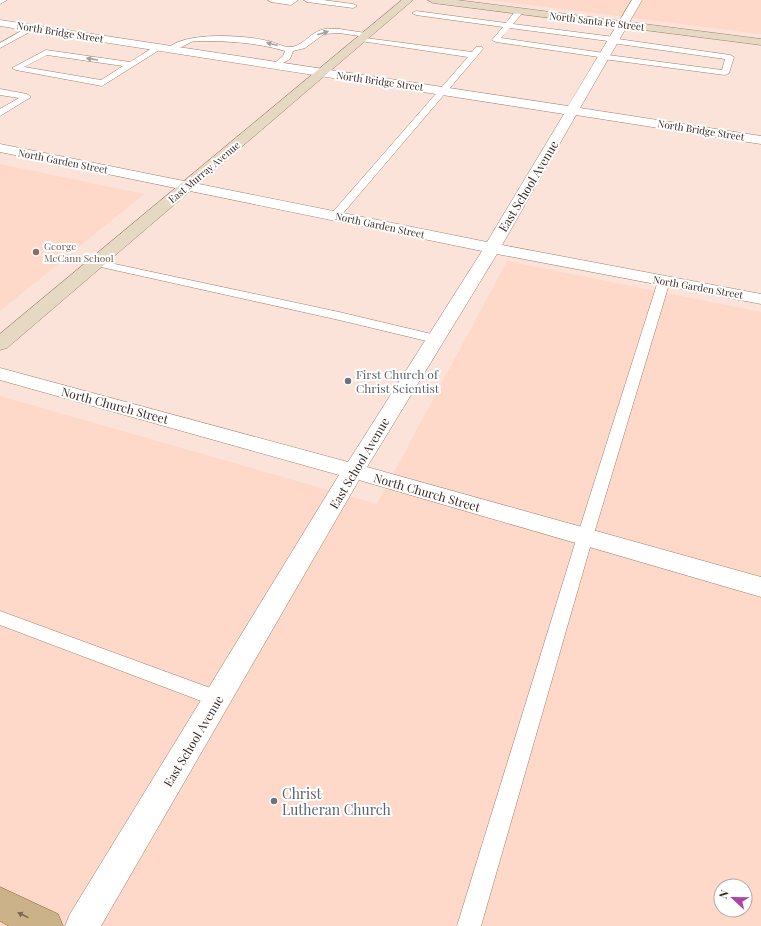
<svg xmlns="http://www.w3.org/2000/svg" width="761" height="926" viewBox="0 0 761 926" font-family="'Playfair Display',serif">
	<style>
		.built { fill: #fed8c9; fill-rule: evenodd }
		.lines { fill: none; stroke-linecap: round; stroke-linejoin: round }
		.lane-casing { stroke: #a17d6e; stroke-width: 1 }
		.street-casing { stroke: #a17d6e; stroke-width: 1 }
		.secondary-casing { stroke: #a17d6e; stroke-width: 1 }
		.primary-casing { stroke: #816132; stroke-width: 1 }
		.lane { fill: #fff; fill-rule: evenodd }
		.street { fill: #fff; fill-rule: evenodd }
		.secondary { fill: #e5d9c4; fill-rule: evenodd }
		.primary { fill: #cbb289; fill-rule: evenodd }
		.oneway { fill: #a69f9c }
		.oneway2 { fill: #7b6751 }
		.education-dot { fill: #8d6e63; stroke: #fff; stroke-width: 1.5 }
		.worship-dot { fill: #6b7280; stroke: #fff; stroke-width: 1.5 }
		.labels { text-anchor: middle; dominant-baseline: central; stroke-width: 4; stroke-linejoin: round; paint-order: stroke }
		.far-street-label { font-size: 10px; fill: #392a24; stroke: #fff }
		.far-education-label { font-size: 10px; fill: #785e54; stroke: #fff; text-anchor: start }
		.street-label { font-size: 12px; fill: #392a24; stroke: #fff }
		.worship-label { font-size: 12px; fill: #5b616d; stroke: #fff; text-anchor: start }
		.near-worship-label { font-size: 14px; fill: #5b616d; stroke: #fff; text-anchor: start }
	</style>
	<rect width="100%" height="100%" fill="#fbe3d9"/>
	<!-- built -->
	<g class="built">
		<polygon points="490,0 761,0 761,34"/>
		<polygon points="0,164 144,194 0,311"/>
		<path d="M507,261L761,312V926H0V396L377,504ZM721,886H745V910H721Z"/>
	</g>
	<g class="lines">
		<!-- lane casing -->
		<g class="lane-casing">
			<g id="lane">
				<polygon points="268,0 298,0 291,5 271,2"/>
				<polygon points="304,0 323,0 353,4 357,6 353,8 307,2"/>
				<path d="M517,9H523L524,11L513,24L614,37L618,39L730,55L734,57L729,73L725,75L603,59L599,57L496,42L492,40L503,27L416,15L412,13L416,11L506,23ZM510,28L608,41L612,43L725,59L722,70L608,55L604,53L501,38Z"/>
				<polygon points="30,26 33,26 37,28 0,48 0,43"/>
				<path d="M339,29L366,33L370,35L366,37L339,33L324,34L305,48L293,51L290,59L276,67L272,65L283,56L285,51C255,42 226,41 194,41C186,44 179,49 171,51L167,49C184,31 245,35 268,41C275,42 282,47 289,47C301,48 310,33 321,30C326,28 333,29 339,29Z"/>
				<polygon points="358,37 472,52 476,47 482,47 483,49 339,218 331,218 330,216 331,214 468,57 361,41 357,39"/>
				<path d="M157,45H160L164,47L102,86L16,70L12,68L46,50L130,62ZM47,55L123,66L101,80L24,67Z"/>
				<polygon points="0,89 27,94 31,97 0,116 0,109 19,98 0,95"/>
				<polygon points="96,260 339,312 440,336 441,339 440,342 435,343 339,320 92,265 90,263 92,261"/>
				<polygon points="664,277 668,278 670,281 593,537 481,926 457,926 577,537 658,281 660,278"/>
				<polygon points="0,611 224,693 227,699 224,705 217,707 0,625"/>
			</g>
		</g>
		<!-- street casing -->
		<g class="street-casing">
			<g id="street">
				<polygon points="0,0 7,0 0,4"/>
				<polygon points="632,0 642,0 580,108 761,136 761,144 576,115 502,245 761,294 761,304 497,254 367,467 761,577 761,597 359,480 101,926 65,926 70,914 339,475 0,380 0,368 348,462 482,251 0,152 0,144 487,242 564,114 0,26 0,20 568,106"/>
			</g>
		</g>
		<!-- secondary casing -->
		<g class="secondary-casing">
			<g id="secondary">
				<polygon points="402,0 413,0 7,348 0,350 0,334"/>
				<polygon points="428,0 457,0 761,39 761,45 433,3"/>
			</g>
		</g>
		<!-- primary casing -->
		<g class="primary-casing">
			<polygon id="primary" points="0,887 58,914 63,926 9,926 0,921"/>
		</g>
		<!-- lane -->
		<use href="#lane" class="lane"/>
		<!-- street -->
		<use href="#street" class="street"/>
		<!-- secondary -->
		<use href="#secondary" class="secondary"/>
		<!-- primary -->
		<use href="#primary" class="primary"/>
	</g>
	<!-- one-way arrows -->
	<defs><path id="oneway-solid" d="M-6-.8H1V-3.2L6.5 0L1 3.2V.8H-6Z"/></defs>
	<g class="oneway">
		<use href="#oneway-solid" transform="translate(323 33) rotate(-18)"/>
		<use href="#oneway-solid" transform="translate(272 44) rotate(-166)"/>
		<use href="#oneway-solid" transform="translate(92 59) rotate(-171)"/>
	</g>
	<use class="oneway2" href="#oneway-solid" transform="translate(23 915) rotate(-154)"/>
	<!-- markers -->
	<circle class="education-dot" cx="36" cy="252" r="4"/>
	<g class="worship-dot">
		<circle cx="348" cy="381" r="4"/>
		<circle cx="274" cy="801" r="4"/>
	</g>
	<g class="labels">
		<!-- far-street labels -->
		<g class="far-street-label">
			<text transform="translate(597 21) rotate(7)">North Santa Fe Street</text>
			<text transform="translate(60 32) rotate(9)">North Bridge Street</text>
			<text transform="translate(380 81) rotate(8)">North Bridge Street</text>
			<text transform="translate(701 130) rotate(9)">North Bridge Street</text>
			<text transform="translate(63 161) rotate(11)">North Garden Street</text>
			<text transform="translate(204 172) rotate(-40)">East Murray Avenue</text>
			<text transform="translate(380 225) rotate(12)">North Garden Street</text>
			<text transform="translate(698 287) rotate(10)">North Garden Street</text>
		</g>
		<!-- far-education labels -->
		<g class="far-education-label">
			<text x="44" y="246">George<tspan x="44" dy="12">McCann School</tspan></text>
		</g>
		<!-- street labels -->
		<g class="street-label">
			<text transform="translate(528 186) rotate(-59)">East School Avenue</text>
			<text transform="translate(115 405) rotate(15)">North Church Street</text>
			<text transform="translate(359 463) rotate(-59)">East School Avenue</text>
			<text transform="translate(427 492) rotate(16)">North Church Street</text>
			<text transform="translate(193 741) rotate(-59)">East School Avenue</text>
		</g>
		<!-- worship labels -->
		<g class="worship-label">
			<text x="356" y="374">First Church of<tspan x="356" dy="14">Christ Scientist</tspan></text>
		</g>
		<!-- near-worship labels -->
		<g class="near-worship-label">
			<text x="282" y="793">Christ<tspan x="282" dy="16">Lutheran Church</tspan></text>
		</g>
	</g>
	<!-- north arrow -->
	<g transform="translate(733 898) rotate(292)"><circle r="19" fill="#ffffff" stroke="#b0aaa7"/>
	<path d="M0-3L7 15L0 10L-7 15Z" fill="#af42a2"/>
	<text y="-6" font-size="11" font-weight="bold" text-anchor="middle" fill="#392a24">N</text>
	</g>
</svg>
